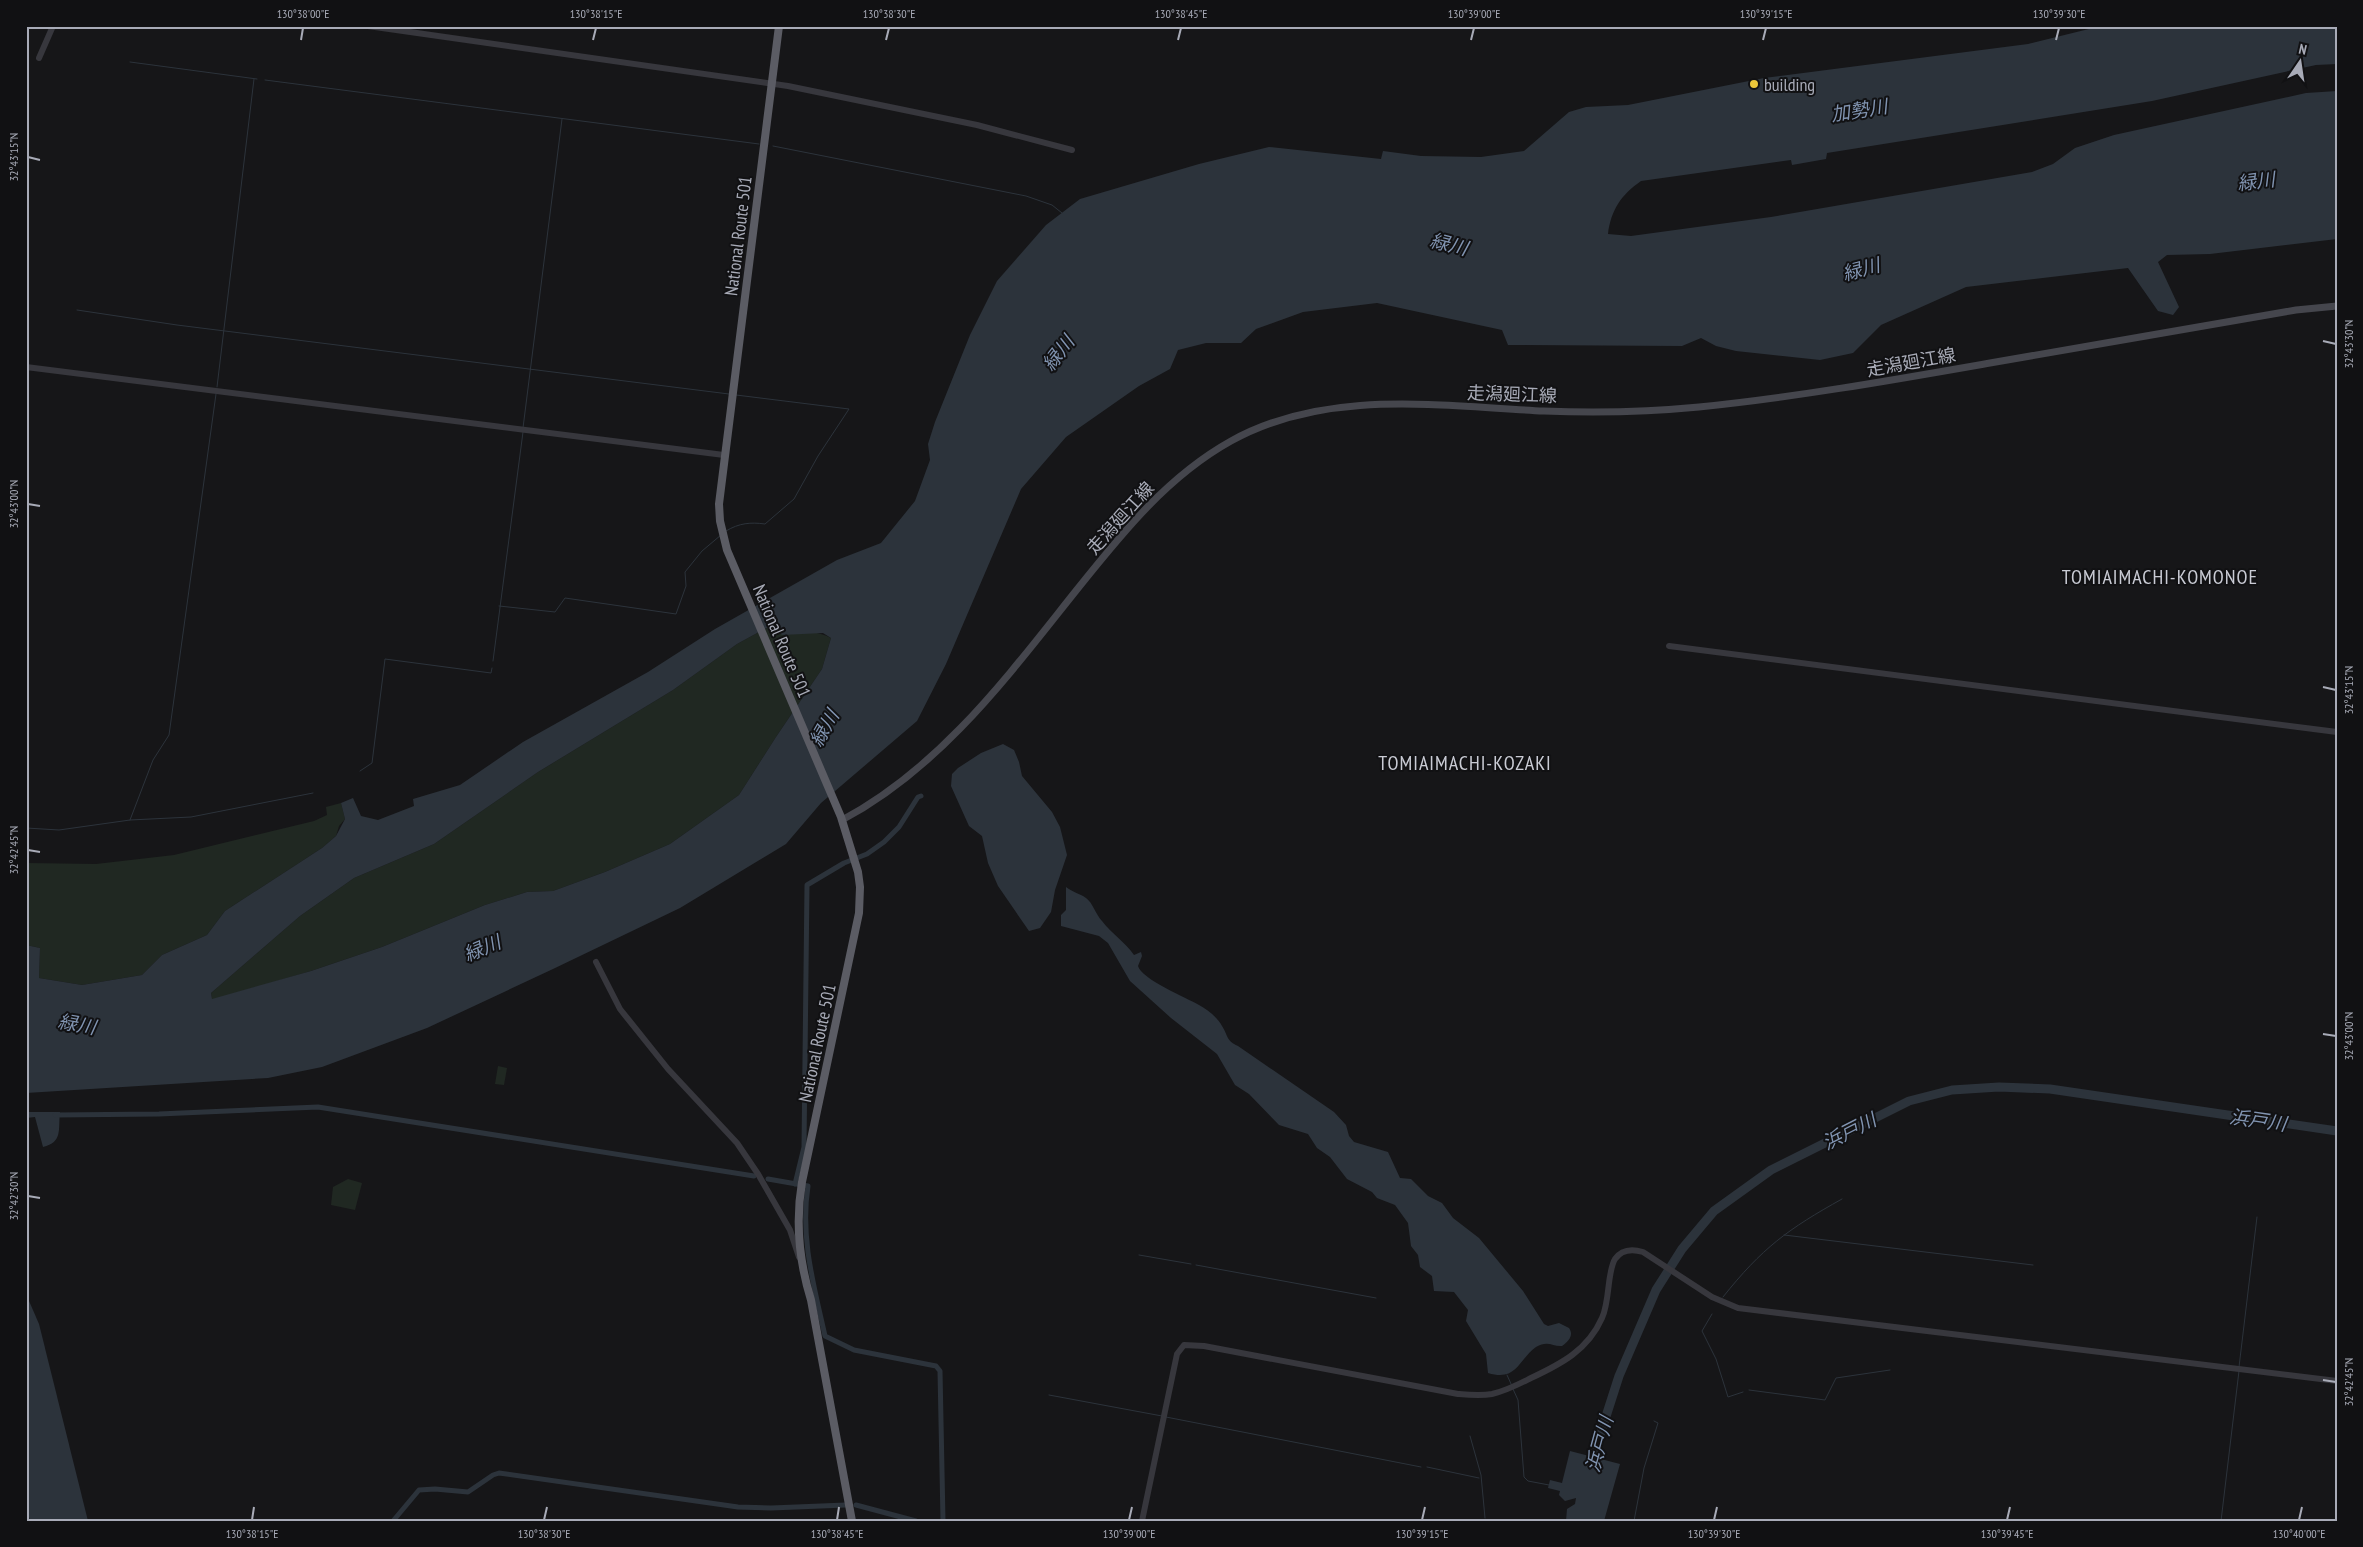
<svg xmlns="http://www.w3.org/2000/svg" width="2363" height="1547" viewBox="0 0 2363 1547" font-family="'PT Sans Narrow','Noto Sans JP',sans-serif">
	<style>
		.green { fill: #202822 }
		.water { fill: #2c333b; fill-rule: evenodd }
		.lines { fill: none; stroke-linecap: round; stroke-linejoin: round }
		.stream { stroke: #2c333b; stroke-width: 1 }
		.canal { stroke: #2c333b; stroke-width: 5 }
		.river { stroke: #2c333b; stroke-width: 9 }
		.tertiary { stroke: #37373d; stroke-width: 6 }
		.secondary { stroke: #45464d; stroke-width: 7 }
		.trunk { stroke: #5b5c64; stroke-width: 8 }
		.ticks { fill: none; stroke: #a8abb7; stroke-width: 2 }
		.poi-dot { fill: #ecc73a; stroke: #111113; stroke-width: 2 }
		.labels { text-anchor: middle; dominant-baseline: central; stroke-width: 4; stroke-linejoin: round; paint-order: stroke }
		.poi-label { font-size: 18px; fill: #a8abb7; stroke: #111113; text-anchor: start }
		.street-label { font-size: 18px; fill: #a8abb7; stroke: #111113 }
		.water-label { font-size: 19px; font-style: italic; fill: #8194b1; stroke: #111113 }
		.quarter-label { font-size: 20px; letter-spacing: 1px; fill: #c9cbd4; stroke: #111113 }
		.neatline { fill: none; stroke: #a8abb7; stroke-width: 2 }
		.ticks-label { font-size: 12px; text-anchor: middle; fill: #a8abb7 }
	</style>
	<rect width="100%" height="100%" fill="#161618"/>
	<!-- green -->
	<g class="green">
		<path d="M772,625C787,628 819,631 831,638L822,669L776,737L739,795L670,844L605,872L553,891L527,892L485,905L382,947L311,971L212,1000L211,993L300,916L354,878L434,844L538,772L673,690L737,644Z"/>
		<polygon points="341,803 345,819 339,826 336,836 322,848 225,911 207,935 162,955 142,975 82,985 39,978 40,948 26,945 26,863 96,864 174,855 314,821 327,815 326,807"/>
		<polygon points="498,1066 507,1068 504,1085 495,1084"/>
		<polygon points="348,1179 362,1183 355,1210 331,1205 333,1187"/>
	</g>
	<!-- water -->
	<g class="water">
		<path d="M2101,26H2337V64L2316,65L2152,101L1827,153L1826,159L1792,165L1791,160L1641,181C1621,195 1611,210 1608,234L1631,236L1771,217L2032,172L2053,164L2075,148L2114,135L2306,93L2337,91V239L2210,254L2167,255L2158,262L2179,307L2173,315L2158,311L2128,268L1966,287L1881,325L1853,353L1820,360L1736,351L1716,346L1701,338L1682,346L1508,345L1502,330L1377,303L1303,312L1256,329L1241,343H1206L1178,350L1170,369L1139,386L1066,437L1021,489L946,664L917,721L821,803L786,844L680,908L553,969L427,1028L322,1067L268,1078L26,1093V945L40,948L39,978L82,985L142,975L162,955L207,935L225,911L322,848L336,836L345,819L341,803L353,798L361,816L378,820L414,806L413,799L460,785L523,742L648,672L715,629L837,560L881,543L915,501L930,460L928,444L935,422L970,335L997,281L1046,225L1080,199L1199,164L1269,147L1381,159L1383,151L1421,156L1481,157L1524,151L1569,112L1586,107L1628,105L1764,78L2028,44ZM772,625L782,635L823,633L831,638L822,669L776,737L739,795L670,844L605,872L553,891L527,892L485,905L382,947L311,971L212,999L211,993L300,916L354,878L434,844L538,772L673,690L737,644Z"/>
		<polygon points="1003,744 1014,750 1019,762 1022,776 1052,812 1060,827 1067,855 1055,890 1051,912 1040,928 1029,931 998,886 988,863 982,836 969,826 951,786 952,774 958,768 981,753"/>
		<path d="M1066,887C1074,893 1079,893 1086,898C1093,903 1096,915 1102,921C1112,934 1125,942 1134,955L1141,952L1142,956L1138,966C1141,979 1187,998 1199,1005C1207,1009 1218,1018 1222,1026C1228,1035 1226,1041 1238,1046L1334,1112L1346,1125L1349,1136L1354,1142L1388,1152L1400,1178L1411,1179L1428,1196L1442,1203L1453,1218L1479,1238L1523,1291L1544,1324L1548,1326L1559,1323L1569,1328C1574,1335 1569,1341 1562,1346C1553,1347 1548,1340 1536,1347C1518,1360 1517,1382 1488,1373L1486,1354L1466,1321L1468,1310L1454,1292L1434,1291L1432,1276L1420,1267L1418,1255L1411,1246L1408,1223L1395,1205L1377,1198L1372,1192L1347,1179L1330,1157L1317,1148L1308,1134L1279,1125L1249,1094L1235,1085L1217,1054L1171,1018L1130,981L1108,943L1099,936L1061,926V915L1066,910Z"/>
		<path d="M26,1112H60C58,1130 63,1142 43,1147L35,1117L26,1118Z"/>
		<polygon points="26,1294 39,1324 88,1521 30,1521 26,1504"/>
		<polygon points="1570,1451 1620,1464 1604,1521 1566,1521 1567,1509 1575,1504 1576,1498 1565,1501 1559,1495 1560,1491 1548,1488 1550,1480 1562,1483"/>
	</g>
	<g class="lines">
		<!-- stream -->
		<g class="stream">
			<polyline points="130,62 257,79"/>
			<polyline points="265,80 759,144"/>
			<polyline points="773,146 1026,196 1052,205 1062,213"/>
			<polyline points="77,310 177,325 729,394"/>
			<polyline points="217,387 254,79"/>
			<polyline points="523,428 562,119"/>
			<path d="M726,531C739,523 751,522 765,524L794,499L818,456L849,409L736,395"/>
			<polyline points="499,606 555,612 565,598 676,614 686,586 685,572 702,551 721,535"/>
			<polyline points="493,661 523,432"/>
			<polyline points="360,771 372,763 385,659 491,673 492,668"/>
			<polyline points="130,820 153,760 169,735 216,394"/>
			<polyline points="26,828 59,830 130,820 191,817 313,793"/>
			<polyline points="1784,1235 2033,1265"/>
			<polyline points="1139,1255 1191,1264"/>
			<polyline points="1196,1265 1376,1298"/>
			<path d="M1723,1297C1762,1248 1788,1229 1842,1199"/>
			<polyline points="1712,1314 1702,1331 1716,1359 1728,1397 1743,1392"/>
			<polyline points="2239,1367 2257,1217"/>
			<polyline points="1507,1375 1512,1386"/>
			<polyline points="1513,1389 1518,1400 1524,1477 1528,1481 1549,1485"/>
			<polyline points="1749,1390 1825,1400 1836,1378 1890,1370"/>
			<polyline points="1049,1395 1162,1416"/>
			<polyline points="1166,1417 1421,1467"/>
			<polyline points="1470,1436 1481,1475 1485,1518"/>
			<polyline points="1427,1467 1479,1478"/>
			<polyline points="1634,1521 1644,1468 1658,1423 1654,1421"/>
			<polyline points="2221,1521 2239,1371"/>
		</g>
		<!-- canal -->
		<g class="canal">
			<polyline points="55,1115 159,1114 318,1107 754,1176"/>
			<path d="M768,1179L808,1186C800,1238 814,1286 825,1336L854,1350L936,1366L940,1371L943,1521"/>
			<polyline points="795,1184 804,1147 807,885 844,863 867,854 884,842 899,827 918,797 921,796"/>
			<polyline points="856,1505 916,1521"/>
			<polyline points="393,1521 419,1490 435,1489 468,1492 493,1475 499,1473 738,1507 771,1508 846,1505"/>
		</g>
		<!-- river -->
		<polyline class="river" points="1590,1466 1619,1376 1656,1290 1682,1249 1714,1211 1771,1170 1909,1101 1952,1090 1999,1087 2050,1089 2337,1131"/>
		<!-- tertiary -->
		<g class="tertiary">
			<polyline points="368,26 788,86 977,125 1072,150"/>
			<polyline points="39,58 53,26"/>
			<polyline points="26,367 724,455"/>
			<polyline points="1669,646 2337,732"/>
			<polyline points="596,962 620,1009 668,1069 737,1143 758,1174 790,1230 799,1257"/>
			<path d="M1142,1521L1177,1354L1184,1345L1204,1346L1458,1394C1470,1395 1481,1396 1492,1394C1506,1391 1519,1384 1531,1378C1561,1364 1588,1350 1602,1318C1610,1301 1607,1272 1615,1259C1622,1249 1633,1249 1643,1252L1712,1297L1738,1308L2337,1381"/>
		</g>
		<!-- secondary -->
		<path class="secondary" d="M842,820C942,767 1010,673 1079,587C1123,532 1168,476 1231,441C1326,388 1440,406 1544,411C1595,413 1647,412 1699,407C1797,397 1893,380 1990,363C2092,345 2194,328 2296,310L2337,306"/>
		<!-- trunk -->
		<path class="trunk" d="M779,26L719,504L720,521L727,550L841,817L858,872L860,887L859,913L802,1182C795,1223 799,1261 811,1300L852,1521"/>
	</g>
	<!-- ticks -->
	<path class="ticks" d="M301,40L303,28M593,40L596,28M886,40L889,28M1178,40L1181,28M1471,40L1474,28M1763,40L1766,28M2056,40L2059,28M28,157L40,160M2323,341L2336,344M28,504L40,506M2323,687L2336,690M28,850L40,852M2323,1034L2336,1036M28,1196L40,1198M2323,1380L2336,1382M252,1520L254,1507M544,1520L547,1507M837,1520L839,1507M1129,1520L1132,1507M1422,1520L1425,1507M1714,1520L1717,1507M2007,1520L2010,1507M2299,1520L2302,1507"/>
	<!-- markers -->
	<circle class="poi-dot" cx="1754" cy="84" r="5"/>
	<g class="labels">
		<!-- poi labels -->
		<g class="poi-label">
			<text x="1764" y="84">building</text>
		</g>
		<!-- street labels -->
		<g class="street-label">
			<text transform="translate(738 236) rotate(-83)">National Route 501</text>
			<text transform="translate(1911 362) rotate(-10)">走潟廻江線</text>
			<text transform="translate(1512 394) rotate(2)">走潟廻江線</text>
			<text transform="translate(1120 518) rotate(-48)">走潟廻江線</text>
			<text transform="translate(782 641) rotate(67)">National Route 501</text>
			<text transform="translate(817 1043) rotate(-78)">National Route 501</text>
		</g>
		<!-- water labels -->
		<g class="water-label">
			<text transform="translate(1859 110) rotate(-9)">加勢川</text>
			<text transform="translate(2256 181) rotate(-7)">緑川</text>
			<text transform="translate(1449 244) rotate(14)">緑川</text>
			<text transform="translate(1861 269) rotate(-15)">緑川</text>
			<text transform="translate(1058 353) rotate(-52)">緑川</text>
			<text transform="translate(824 728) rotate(-60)">緑川</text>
			<text transform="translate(482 948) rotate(-23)">緑川</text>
			<text transform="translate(77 1024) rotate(10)">緑川</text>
			<text transform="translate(2258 1120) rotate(8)">浜戸川</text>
			<text transform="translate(1849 1131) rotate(-27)">浜戸川</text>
			<text transform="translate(1599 1444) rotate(-75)">浜戸川</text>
		</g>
		<!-- quarter labels -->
		<g class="quarter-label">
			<text x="2160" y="577">TOMIAIMACHI-KOMONOE</text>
			<text x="1465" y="763">TOMIAIMACHI-KOZAKI</text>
		</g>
	</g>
	<!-- border -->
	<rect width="2363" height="1547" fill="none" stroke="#111113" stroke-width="55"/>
	<!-- north arrow -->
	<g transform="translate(2300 62) rotate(13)" stroke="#111113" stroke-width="4" paint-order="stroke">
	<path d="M0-4L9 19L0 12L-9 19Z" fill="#a8abb7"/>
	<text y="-8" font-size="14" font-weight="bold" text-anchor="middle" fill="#a8abb7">N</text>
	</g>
	<rect x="28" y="28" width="2308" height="1492" class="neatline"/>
	<g class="ticks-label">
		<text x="303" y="18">130°38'00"E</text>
		<text x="596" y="18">130°38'15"E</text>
		<text x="889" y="18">130°38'30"E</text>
		<text x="1181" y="18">130°38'45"E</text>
		<text x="1474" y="18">130°39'00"E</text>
		<text x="1766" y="18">130°39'15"E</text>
		<text x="2059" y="18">130°39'30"E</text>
		<text transform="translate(14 157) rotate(-90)" y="4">32°43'15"N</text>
		<text transform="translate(2349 344) rotate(-90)" y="4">32°43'30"N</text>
		<text transform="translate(14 504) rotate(-90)" y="4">32°43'00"N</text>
		<text transform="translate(2349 690) rotate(-90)" y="4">32°43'15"N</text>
		<text transform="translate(14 850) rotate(-90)" y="4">32°42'45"N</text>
		<text transform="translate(2349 1036) rotate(-90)" y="4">32°43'00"N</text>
		<text transform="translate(14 1196) rotate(-90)" y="4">32°42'30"N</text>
		<text transform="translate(2349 1382) rotate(-90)" y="4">32°42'45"N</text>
		<text x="252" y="1538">130°38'15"E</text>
		<text x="544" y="1538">130°38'30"E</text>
		<text x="837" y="1538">130°38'45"E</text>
		<text x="1129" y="1538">130°39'00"E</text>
		<text x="1422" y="1538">130°39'15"E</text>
		<text x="1714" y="1538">130°39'30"E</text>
		<text x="2007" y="1538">130°39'45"E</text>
		<text x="2299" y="1538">130°40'00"E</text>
	</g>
</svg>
